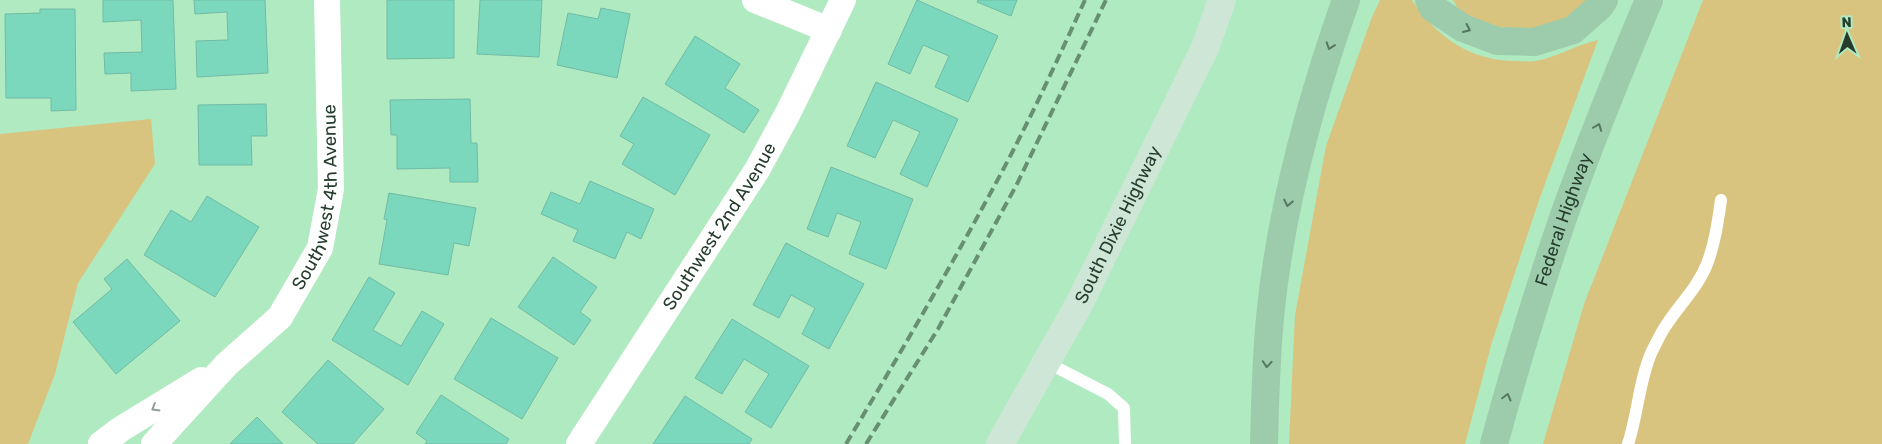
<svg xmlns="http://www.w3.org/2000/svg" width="1882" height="444" viewBox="0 0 1882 444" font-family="Rubik,sans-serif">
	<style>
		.green { fill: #d9c47f }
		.building { fill: #7cd8bd; stroke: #71bba5 }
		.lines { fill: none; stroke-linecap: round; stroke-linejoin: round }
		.lane { stroke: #fff; stroke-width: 12 }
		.street { stroke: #fff; stroke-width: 26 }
		.secondary { stroke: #cee6d6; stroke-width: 28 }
		.primary { stroke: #9cccac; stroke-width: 28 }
		.rail { stroke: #678f72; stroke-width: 4; stroke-dasharray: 10 5; stroke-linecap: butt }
		.oneway { stroke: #557660 }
		.oneway2 { stroke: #929e96 }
		.labels { text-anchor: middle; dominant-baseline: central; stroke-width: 4.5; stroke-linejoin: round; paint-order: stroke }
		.street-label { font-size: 18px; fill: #263d2d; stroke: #b0eac0 }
	</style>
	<rect width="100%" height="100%" fill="#b0eac0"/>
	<!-- green -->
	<g class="green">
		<path d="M1380,0H1412C1437,38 1471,61 1517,61C1523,61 1530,62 1536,61C1557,57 1576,45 1598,40L1539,200L1492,342L1465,444H1289L1295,315L1326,146L1372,17Z"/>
		<polygon points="1453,0 1589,0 1559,24 1538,29 1495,27 1460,12"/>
		<polygon points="1703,0 1882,0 1882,444 1543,444 1584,304"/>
		<polygon points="151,119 155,164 78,283 55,374 28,444 0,444 0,134"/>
	</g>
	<!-- building -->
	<g class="building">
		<polygon points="103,0 173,0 176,89 131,91 131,73 105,74 104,53 142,52 141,20 103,22"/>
		<polygon points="194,0 265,0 268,73 197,77 196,41 228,40 227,12 195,14"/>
		<polygon points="387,0 454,0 454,58 387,59"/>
		<polygon points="480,0 542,0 539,57 477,54"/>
		<polygon points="917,0 998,36 968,102 935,87 949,56 923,45 910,74 888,64"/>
		<polygon points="978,0 1017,0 1011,16 977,2"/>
		<polygon points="601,8 630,14 617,78 557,65 568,13 598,19"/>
		<polygon points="40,9 75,9 76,110 51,111 51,98 6,98 5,14 40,13"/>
		<polygon points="695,36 740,64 725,88 759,110 744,133 665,84"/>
		<polygon points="876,82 958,119 927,187 900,174 920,132 893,120 875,158 847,146"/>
		<polygon points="643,97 710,135 675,195 622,164 634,144 620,136"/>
		<polygon points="470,99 471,143 477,143 478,182 450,182 450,168 397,169 397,135 391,135 390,100"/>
		<polygon points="266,104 267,136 251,136 252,165 199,165 198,105"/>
		<polygon points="831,167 913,199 886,269 849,254 861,222 837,213 828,237 807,229"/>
		<polygon points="590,181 654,209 641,239 627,232 615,259 573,241 578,230 541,214 551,192 580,204"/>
		<polygon points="389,193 476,208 469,246 454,243 448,275 379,264 387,220 384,219"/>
		<polygon points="207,196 259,227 215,297 144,255 171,210 191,222"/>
		<polygon points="786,243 864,284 829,349 802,334 815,308 791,295 779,318 753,305"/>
		<polygon points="553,257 597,287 580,312 591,320 574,345 518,307"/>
		<polygon points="127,259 180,321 116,374 73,322 112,289 104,279"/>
		<polygon points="369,277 395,293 373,330 401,346 422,311 444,324 408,385 332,340"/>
		<polygon points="491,318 558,358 522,419 454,379"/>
		<polygon points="732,319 809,366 771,428 745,412 769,374 744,359 722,394 695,378"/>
		<polygon points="328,360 384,409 353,444 318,444 282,412"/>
		<polygon points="441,395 509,439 506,444 425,444 427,441 416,433"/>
		<polygon points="685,396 752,439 749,444 653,444"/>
		<polygon points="257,417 283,444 230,444"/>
	</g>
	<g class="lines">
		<!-- lane -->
		<g class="lane">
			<polyline points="1046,362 1108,394 1124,408 1125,444"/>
			<path d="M1628,444C1638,414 1639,380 1652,351C1657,342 1661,332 1667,324C1680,304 1698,287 1707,264C1715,243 1718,221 1721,200"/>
		</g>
		<!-- street -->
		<g class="street">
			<polyline points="755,0 829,30"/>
			<polyline points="101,444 121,429 201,380"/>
			<path id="s1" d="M154,444L227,364L280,317L320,248L331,189L327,0"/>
			<path id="s2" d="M579,444L757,170L788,113L843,0"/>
		</g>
		<!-- secondary -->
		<path class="secondary" id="s3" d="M1000,444L1079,304L1205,48L1222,0"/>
		<!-- primary -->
		<g class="primary">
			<polyline points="1429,0 1433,8 1463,28 1497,41 1534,42 1573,30 1599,7 1604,0"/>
			<path d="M1264,444C1265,399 1266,353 1271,308C1282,203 1311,99 1346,0"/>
			<path id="s4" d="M1494,444C1515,367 1538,291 1564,215C1590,143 1619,71 1649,0"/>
		</g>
		<!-- rail -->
		<g class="rail">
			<path d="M846,444C898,357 949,270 997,181C1029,122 1057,61 1085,0"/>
			<polyline points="866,444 938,329 1017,184 1106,0"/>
		</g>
	</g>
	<!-- one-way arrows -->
	<defs><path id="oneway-chevron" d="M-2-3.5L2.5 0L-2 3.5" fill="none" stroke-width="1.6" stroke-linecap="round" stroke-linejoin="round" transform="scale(1.25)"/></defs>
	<g class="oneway">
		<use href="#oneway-chevron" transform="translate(1467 29) rotate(25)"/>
		<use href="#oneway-chevron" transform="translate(1330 46) rotate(109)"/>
		<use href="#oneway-chevron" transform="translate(1598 127) rotate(-69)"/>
		<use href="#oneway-chevron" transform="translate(1288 203) rotate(102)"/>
		<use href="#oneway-chevron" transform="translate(1267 364) rotate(94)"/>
		<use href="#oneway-chevron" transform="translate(1507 397) rotate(-75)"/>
	</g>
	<use class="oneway2" href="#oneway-chevron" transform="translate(155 408) rotate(149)"/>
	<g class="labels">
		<!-- street labels -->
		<g class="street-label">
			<text stroke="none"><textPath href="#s1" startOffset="308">Southwest 4th Avenue</textPath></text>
			<text stroke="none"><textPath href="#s4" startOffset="235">Federal Highway</textPath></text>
			<text stroke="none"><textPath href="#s3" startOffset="249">South Dixie Highway</textPath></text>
			<text stroke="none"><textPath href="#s2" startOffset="259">Southwest 2nd Avenue</textPath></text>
		</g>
	</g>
	<!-- north arrow -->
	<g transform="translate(1847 35) rotate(358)" stroke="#b0eac0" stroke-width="4" paint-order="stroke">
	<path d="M0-4L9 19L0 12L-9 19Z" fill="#263d2d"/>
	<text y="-8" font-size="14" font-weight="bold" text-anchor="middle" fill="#263d2d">N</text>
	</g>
</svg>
